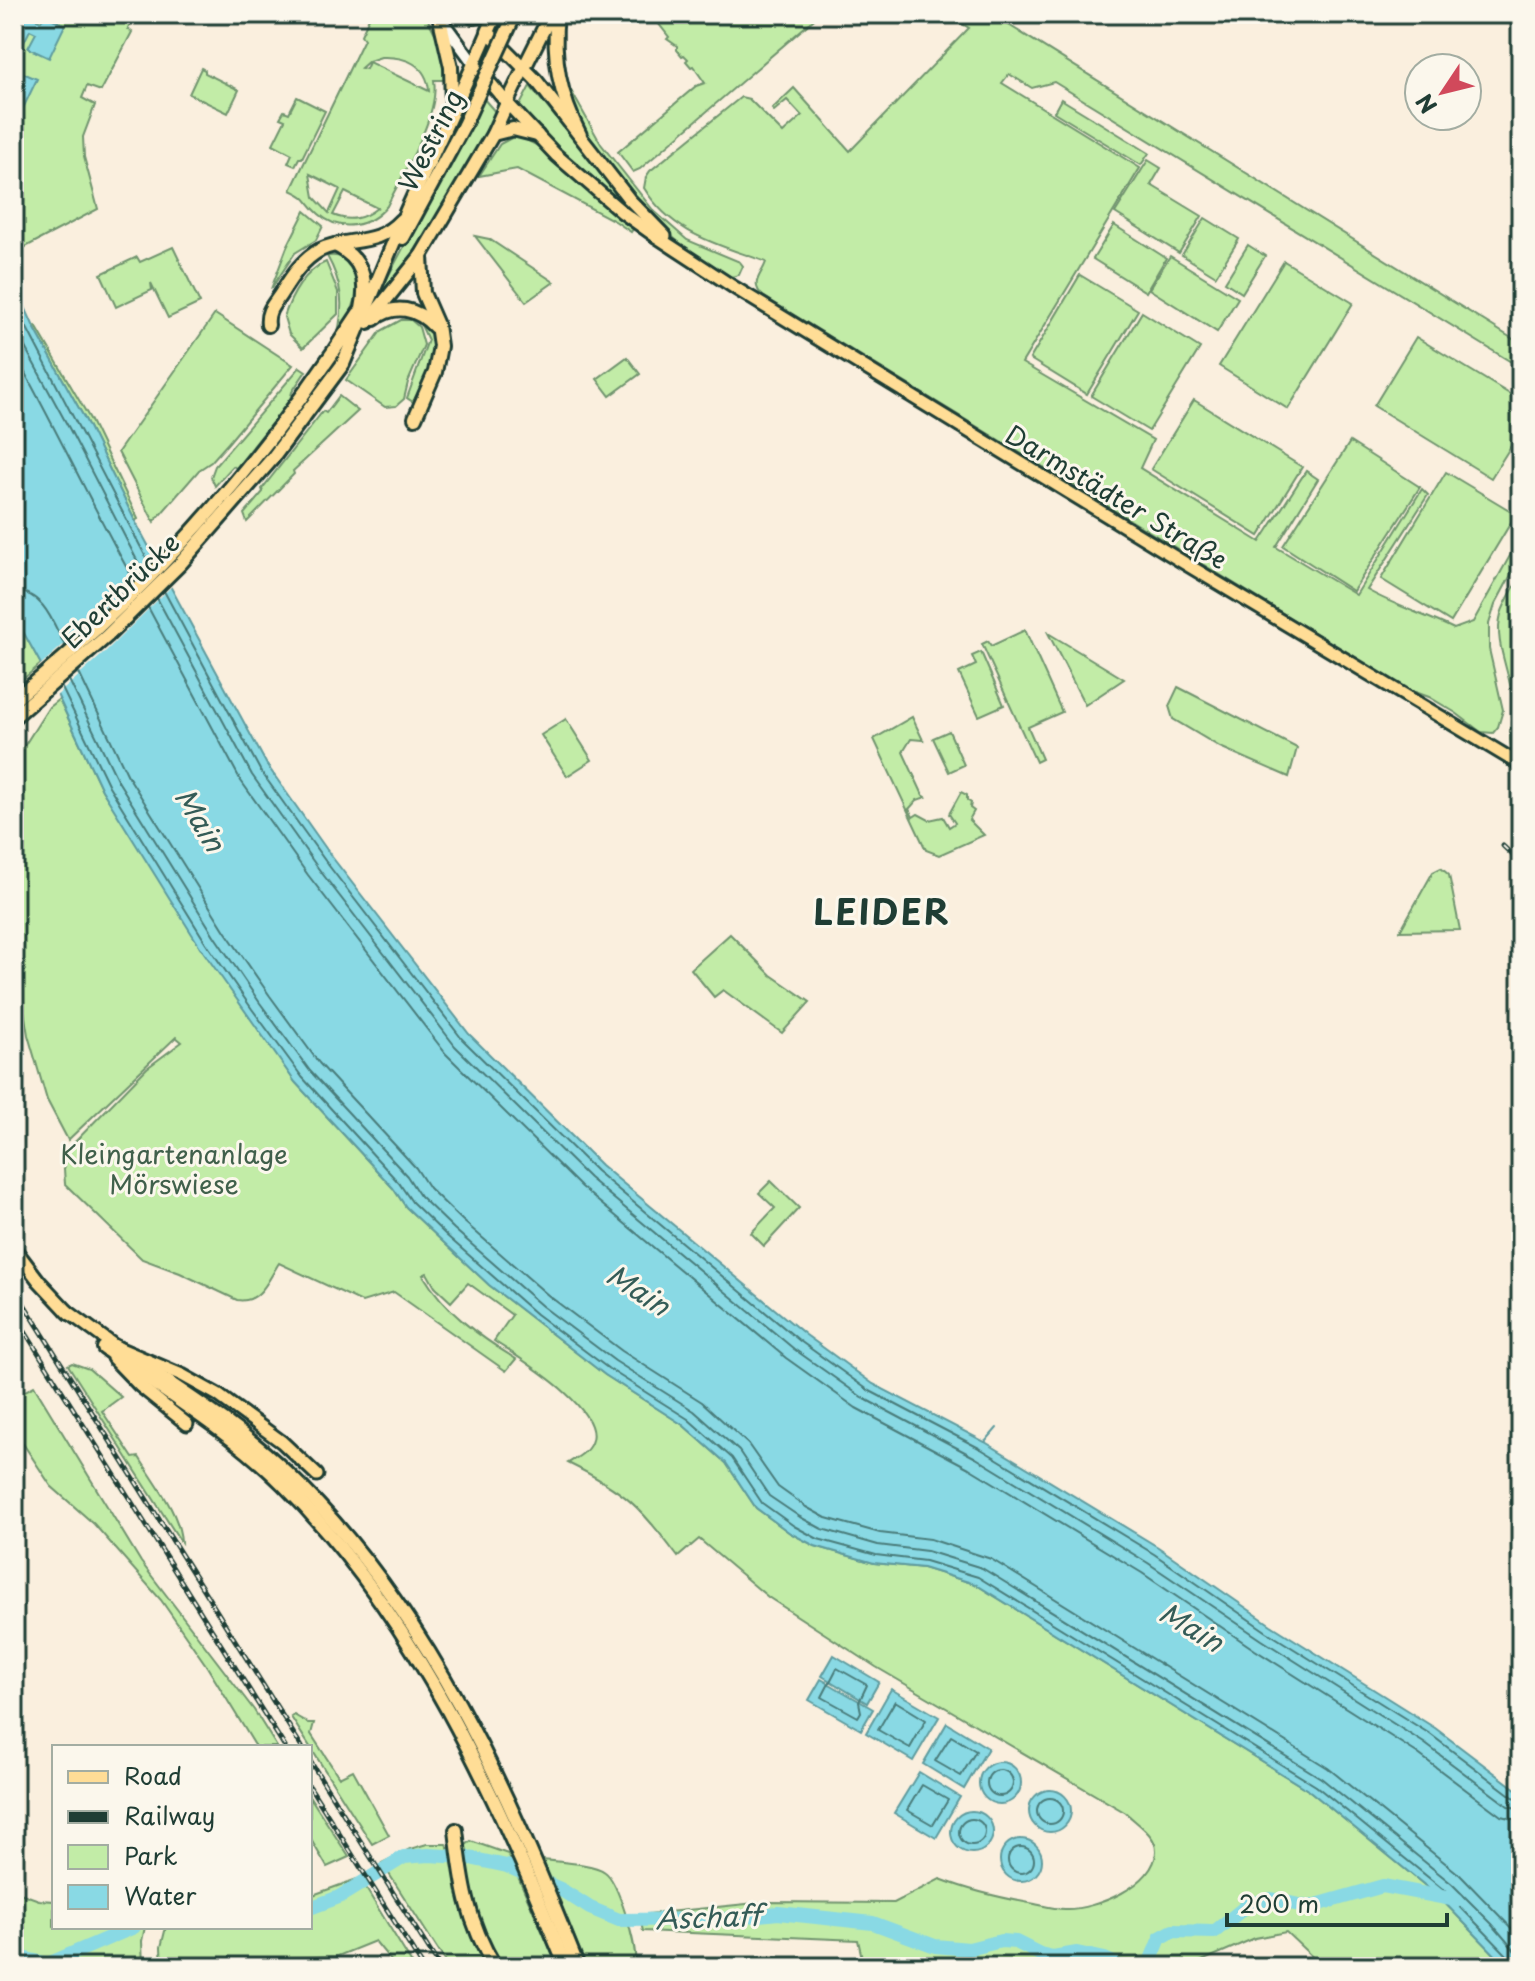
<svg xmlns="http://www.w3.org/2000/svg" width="1535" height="1981" viewBox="0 0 1535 1981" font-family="'Playpen Sans',sans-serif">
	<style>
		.green { fill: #c2eca7; stroke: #70946e; stroke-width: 2; fill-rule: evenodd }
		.water { fill: #89d9e4; stroke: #5f9b9e; stroke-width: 2 }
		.pier { fill: #faefde }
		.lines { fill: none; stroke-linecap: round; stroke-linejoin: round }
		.shore { stroke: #497b7a; stroke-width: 2 }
		.stream { stroke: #5f9b9e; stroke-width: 2 }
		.river { stroke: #89d9e4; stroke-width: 14 }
		.secondary-casing { stroke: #1f3d34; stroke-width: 16 }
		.primary-casing { stroke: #1f3d34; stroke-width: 17 }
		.trunk-casing { stroke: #1f3d34; stroke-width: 18 }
		.secondary { stroke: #fbf7ec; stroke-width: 10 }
		.primary { stroke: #ffdd96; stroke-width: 11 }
		.trunk { stroke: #ffdd96; stroke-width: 12 }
		.rail-casing { stroke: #1f3d34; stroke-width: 5 }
		.rail { stroke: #fbf7ec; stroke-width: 2; stroke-dasharray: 6; stroke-linecap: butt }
		.trunk-bridge-casing { stroke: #1f3d34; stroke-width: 18; stroke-linecap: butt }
		.trunk-bridge { stroke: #ffdd96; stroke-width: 12 }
		.labels { text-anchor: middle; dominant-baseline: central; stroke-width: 6; stroke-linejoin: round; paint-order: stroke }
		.street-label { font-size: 26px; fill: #1f3d34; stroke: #fbf7ec }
		.park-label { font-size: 26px; fill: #40604b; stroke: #fbf7ec }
		.water-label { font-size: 28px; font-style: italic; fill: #345c57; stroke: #fbf7ec }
		.district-label { font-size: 34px; font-weight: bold; letter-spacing: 2px; fill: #1f3d34; stroke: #fbf7ec }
	</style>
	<rect width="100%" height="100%" fill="#faefde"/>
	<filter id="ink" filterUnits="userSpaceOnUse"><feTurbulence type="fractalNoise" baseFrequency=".0125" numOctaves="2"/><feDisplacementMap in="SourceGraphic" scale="16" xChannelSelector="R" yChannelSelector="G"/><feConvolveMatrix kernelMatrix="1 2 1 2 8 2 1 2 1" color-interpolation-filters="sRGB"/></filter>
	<g filter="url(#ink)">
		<!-- green -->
		<g class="green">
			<polygon points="14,14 134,14 128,29 132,32 101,91 87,86 82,98 95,105 83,137 84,157 98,209 14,253"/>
			<path d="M361,14H425L440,43L446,80H434C440,115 403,173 387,206C370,227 340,233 319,214C305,202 311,199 291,190L364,39L361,35L369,18ZM381,57C405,56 427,64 429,91L369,62L366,69L361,68L369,61ZM310,174L340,189L329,213L314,197ZM345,192L377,208C363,219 350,222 333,215Z"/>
			<polygon points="651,14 820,14 640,169 633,172 618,152 696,86 705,83 693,66 691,67 686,61 688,59 684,55 682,56 677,50 677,46 667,39 669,37"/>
			<path d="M946,14H991L1521,344V368L1054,82L1032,88L1009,74L1002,83L1140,168L1022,363L1153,440L1140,468L1260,542L1306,471L1318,479L1276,547L1356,595L1422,489L1428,495L1367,590C1395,606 1426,615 1454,629L1473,622L1521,536V556L1495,605L1489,624V649L1503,710L1498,727L1493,733L1481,732L1456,713L1429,697L1407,689L763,296C749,283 762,275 766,262C718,244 673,235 644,188L646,177L650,171L741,97L749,99L783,133L802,116L787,100L774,111L772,109L794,88L850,151L969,28Z"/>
			<polygon points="201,68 205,70 205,73 239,90 228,113 189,94"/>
			<path d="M565,80L601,144L653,210L687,240L740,262L743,266L739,275L731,277C711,265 692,254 675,239C633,205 575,133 565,80Z"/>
			<polygon points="530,86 638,218 597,188 518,109"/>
			<polygon points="297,97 325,111 302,158 299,158 295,166 288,163 292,154 273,144 285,120 280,118 284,111 289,113"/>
			<polygon points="483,98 497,114 424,244 374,303"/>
			<polygon points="1061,99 1149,153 1141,165 1054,112"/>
			<polygon points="517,135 538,146 633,229 631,232 615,221 517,169 479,176 500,144"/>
			<polygon points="1148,160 1161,168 1151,185 1202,216 1179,253 1115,213"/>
			<polygon points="305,211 323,226 316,240 295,253 271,289 287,247"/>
			<polygon points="1205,218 1239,239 1216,276 1182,255"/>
			<polygon points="1114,225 1166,258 1146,292 1093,259"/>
			<polygon points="475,236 489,239 554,282 526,302"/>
			<polygon points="1248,245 1265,256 1242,293 1225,282"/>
			<polygon points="173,247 200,303 168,318 151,283 152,290 116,307 101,274 137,257 140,262"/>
			<path d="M327,256C378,251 355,315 337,336C345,306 342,283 327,256Z"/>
			<polygon points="1170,256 1238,298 1217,332 1149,289"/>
			<polygon points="1284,261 1353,303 1288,409 1219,366"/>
			<path d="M326,262L338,292V314L303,348L289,334L284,317C291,296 305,270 326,262Z"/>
			<polygon points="1080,275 1138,310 1087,394 1030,359"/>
			<polygon points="1142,312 1200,348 1149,431 1091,396"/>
			<polygon points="215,314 293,365 228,443 211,462 199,470 154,522 118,452"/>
			<path d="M408,315C453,328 428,377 413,402L407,398L428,340L421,325Z"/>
			<polygon points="401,320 411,320 419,327 424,345 408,382 404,399 396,406 385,407 346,380 381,331"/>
			<polygon points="36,326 90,419 138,519 135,521 86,421 34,327"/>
			<polygon points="1416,337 1521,401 1521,430 1491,478 1374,406"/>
			<polygon points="627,357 640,374 610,396 597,379"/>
			<polygon points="300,367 306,371 292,392 290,400 236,468 233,466 215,486 211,477 215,466"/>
			<polygon points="339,396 358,411 293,471 294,474 247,522 244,514 263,492 262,489 323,411 326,413"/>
			<polygon points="1194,400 1302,467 1259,536 1151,469"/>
			<polygon points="1350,442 1420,487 1353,591 1283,546"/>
			<polygon points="1446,472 1516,514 1451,622 1381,579"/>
			<path d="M1521,574V761C1502,749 1514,721 1513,702C1511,673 1493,643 1501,614C1505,601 1515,587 1521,574Z"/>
			<polygon points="14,615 41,664 17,684 14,681"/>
			<polygon points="1025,630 1062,712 1028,727 1042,759 1036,762 982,644 988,641 991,646"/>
			<polygon points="1048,633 1124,679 1085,705"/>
			<polygon points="981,652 1004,705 979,716 959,673 976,665 972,656"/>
			<polygon points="1178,687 1297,748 1289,777 1220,747 1173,719 1169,706"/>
			<path d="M59,699L102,790L295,1082L393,1188L406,1207L489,1285L605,1375L683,1425L726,1463L756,1508L790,1533L815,1546L874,1563L923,1568L975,1584L1311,1792L1439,1897L1507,1967H1323L1286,1932L1255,1938L1188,1967H864L858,1940L643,1931L639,1915L766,1902L894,1903L940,1879C971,1891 1001,1898 1035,1904C1044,1906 1055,1909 1065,1909C1094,1910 1157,1885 1156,1850C1156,1835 1136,1823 1126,1813L876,1667L768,1597L699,1539L678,1557C640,1506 625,1491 568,1463C576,1458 587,1453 591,1443C606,1409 517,1357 494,1341L512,1315L468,1283L451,1302L435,1287L427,1273L423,1275C445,1312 480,1337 516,1359L506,1371L394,1292L362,1302L279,1263C268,1280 260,1304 237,1300L180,1273L142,1259L65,1184L64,1169L69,1148L147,1068L182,1042L176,1037L68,1140L47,1100L28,1035L14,951V762L49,707Z"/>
			<polygon points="912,717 923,740 911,739 903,752 923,795 926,797 917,800 909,809 913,817 918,814 929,820 943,817 949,827 955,823 949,814 961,792 967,795 967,800 971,803 970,808 974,811 969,820 984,835 939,855 926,850 874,739"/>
			<polygon points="566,719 592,760 567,776 541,735"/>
			<polygon points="949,731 964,765 949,772 933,738"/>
			<polygon points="1441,868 1449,875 1460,930 1400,931 1433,872"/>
			<polygon points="730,934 771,975 810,1002 782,1033 723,990 714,997 691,969"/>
			<polygon points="771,1181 799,1208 764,1246 751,1233 775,1208 759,1193"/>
			<path d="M72,1363L89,1369L121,1397L102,1411L133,1458L139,1457C154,1482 180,1513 181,1542L68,1365Z"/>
			<polygon points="34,1386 141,1562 254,1710 277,1747 256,1747 206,1665 161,1600 94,1524 51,1486 14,1430 14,1397"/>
			<polygon points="294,1715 308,1723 314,1723 311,1734 339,1777 353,1770 389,1835 372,1844 291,1717"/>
			<polygon points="310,1797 349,1857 327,1867 310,1838"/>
			<path d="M471,1841L508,1854L558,1967H503C479,1930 468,1890 465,1846Z"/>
			<path d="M427,1844H446L449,1849C461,1897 462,1924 490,1967H449L382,1863L410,1849Z"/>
			<path d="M542,1860C558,1862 593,1863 605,1872C618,1881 637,1946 635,1961L626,1967H587Z"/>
			<polygon points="357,1879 367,1890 414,1967 396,1967 375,1941 338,1956 180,1963 162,1967 161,1947 166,1927 310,1927 310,1896"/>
			<polygon points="14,1891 39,1900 54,1901 54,1927 145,1927 142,1941 143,1967 14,1967"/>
		</g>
		<!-- water -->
		<g class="water">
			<polygon points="14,14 26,14 41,21 45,15 65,25 49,58 28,48 36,33 30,30 19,52 14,49"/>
			<polygon points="16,70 37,79 14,127 14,75"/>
			<polygon points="14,283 34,327 86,421 135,521 267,765 332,857 469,1034 601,1165 806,1335 873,1384 985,1442 1158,1547 1271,1625 1435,1728 1521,1793 1521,1967 1507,1967 1439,1897 1311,1792 975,1584 923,1568 874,1563 815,1546 790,1533 756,1508 726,1463 683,1425 605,1375 489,1285 406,1207 393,1188 295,1082 200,947 102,790 55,690 14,615"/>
			<polygon points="834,1655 879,1682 867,1703 822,1676"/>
			<polygon points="821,1679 873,1709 861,1730 809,1700"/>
			<polygon points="891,1689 939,1717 913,1761 866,1733"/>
			<polygon points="947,1723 988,1748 964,1789 923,1764"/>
			<circle cx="1000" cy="1783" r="21"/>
			<polygon points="919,1772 960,1797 936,1838 894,1813"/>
			<circle cx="1050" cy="1811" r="21"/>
			<circle cx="972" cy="1832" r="21"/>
			<circle cx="1021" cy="1860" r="21"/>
		</g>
		<!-- pier -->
		<polygon class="pier" points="158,554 174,584 103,654 54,698 38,667 87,624"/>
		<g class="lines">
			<!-- shore -->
			<g class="shore">
				<polyline points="14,303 150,565"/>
				<polyline points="14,327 70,430 143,572"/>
				<path d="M14,353C56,428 92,506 134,581"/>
				<path d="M14,591C44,592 53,623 65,646"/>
				<polyline points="164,591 260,770 326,862 462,1039 596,1171 800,1341 868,1390 981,1449 1154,1554 1267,1632 1430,1734 1513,1797 1521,1799"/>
				<polyline points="157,598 252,775 318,868 455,1046 589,1178 794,1349 863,1398 976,1458 1148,1563 1262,1640 1424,1743 1508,1806 1521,1809"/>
				<polyline points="148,607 241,781 308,875 446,1054 581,1187 786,1358 856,1408 969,1468 1142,1573 1255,1650 1417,1753 1501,1816 1521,1821"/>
				<polyline points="78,671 128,776 225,931 270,996 319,1063 416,1168 429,1188 462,1220 549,1296 622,1351 702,1402 748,1444 778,1487 806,1507 826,1518 880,1533 930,1539 991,1559 1328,1768 1460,1875 1521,1938"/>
				<polyline points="69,680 118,781 215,937 260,1003 310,1071 407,1176 420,1196 454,1229 542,1306 615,1361 694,1411 739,1451 769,1496 800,1517 822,1529 878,1545 927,1551 982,1568 1321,1778 1452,1884 1492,1924 1521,1958"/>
				<polyline points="61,686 109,786 206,943 252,1009 302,1077 399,1183 412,1202 447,1236 536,1314 609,1369 688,1419 732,1458 762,1503 794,1526 818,1539 876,1555 925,1561 978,1577 1316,1786 1445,1891 1510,1958 1512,1967"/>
				<polygon points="837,1668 867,1685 859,1702 861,1712 858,1717 822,1697"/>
				<polygon points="895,1701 926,1720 910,1748 878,1730"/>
				<polygon points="951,1736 976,1751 961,1776 935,1761"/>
				<circle cx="1000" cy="1783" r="13"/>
				<polygon points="922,1785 948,1800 933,1825 907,1810"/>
				<circle cx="1050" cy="1811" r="13"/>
				<circle cx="972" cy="1832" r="13"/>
				<circle cx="1021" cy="1860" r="13"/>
			</g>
			<!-- stream -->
			<polyline class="stream" points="985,1442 997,1428"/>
			<!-- river -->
			<g class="river">
				<polyline points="310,1908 339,1897 404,1857 428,1855 465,1857 507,1866 560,1889 590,1908 619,1920 725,1919 778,1913 873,1923 935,1946 969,1949 1001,1941 1016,1942 1040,1954 1053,1957 1077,1953 1105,1959 1122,1967"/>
				<polyline points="14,1956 48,1964 134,1927"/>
				<polyline points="1144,1967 1150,1962 1160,1938 1173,1931 1214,1932 1249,1904 1271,1899 1309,1907 1383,1886 1457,1900"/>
			</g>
			<!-- secondary casing -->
			<g class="secondary-casing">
				<polyline id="secondary" points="441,19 474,64"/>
			</g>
			<!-- primary casing -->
			<g class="primary-casing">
				<g id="primary">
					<polyline points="474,64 507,103 556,155 622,212 657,237 735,288 1186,564 1521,765"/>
					<polyline points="474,64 488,32 536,80 629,199 665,236"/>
					<polyline points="507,103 524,68"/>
					<polyline points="14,1248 39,1281 70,1314"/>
					<polyline points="67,1311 116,1347 182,1375 218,1395 282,1442 317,1475"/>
					<polyline points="113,1358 140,1386 187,1424"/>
				</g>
			</g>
			<!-- trunk casing -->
			<g class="trunk-casing">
				<g id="trunk">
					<path d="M557,14C552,58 560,96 580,135"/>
					<polyline points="439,15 451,67 452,106"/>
					<polyline points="473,17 492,14"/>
					<polyline points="488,32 496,14"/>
					<polyline points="524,68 551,14"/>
					<polyline points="493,134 513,129 537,135"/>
					<polyline points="403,238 464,125"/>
					<path d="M335,245C363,259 368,280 362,309"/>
					<path d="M374,319C395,303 417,308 435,327"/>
					<polyline points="368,322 421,256 493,134 507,103"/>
					<path d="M268,325C266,310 275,304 282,292C292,276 303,259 320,250C349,236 375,248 401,220"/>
					<polyline points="415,418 435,372 440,346 437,325 423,293 421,256"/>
					<path d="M14,700C149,591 265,459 359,313"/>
					<polyline points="14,717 107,636 180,564 272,459 343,364 407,210 474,64"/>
					<path d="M116,1347C174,1387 236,1424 287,1473C427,1606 508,1791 578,1967"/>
					<path d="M104,1348C164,1392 230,1431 283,1484C416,1616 496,1796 566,1967"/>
					<path d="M456,1830C462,1882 467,1921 495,1967"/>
				</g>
			</g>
			<!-- secondary -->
			<use href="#secondary" class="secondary"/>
			<!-- primary -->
			<use href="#primary" class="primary"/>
			<!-- trunk -->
			<use href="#trunk" class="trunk"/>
			<!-- rail casing -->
			<g class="rail-casing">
				<g id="rail">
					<polyline points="1503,846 1521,863"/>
					<polyline points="14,1288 302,1747"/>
					<polyline points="14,1314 285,1747"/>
					<polyline points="310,1761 440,1967"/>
					<polyline points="310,1787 423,1967"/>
				</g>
			</g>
			<!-- rail -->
			<use href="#rail" class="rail"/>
			<!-- trunk-bridge casing -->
			<g class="trunk-bridge-casing">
				<polyline id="trunk-bridge" points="464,125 515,14"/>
			</g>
			<!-- trunk-bridge -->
			<use href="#trunk-bridge" class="trunk-bridge"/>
		</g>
	</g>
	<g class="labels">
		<!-- street labels -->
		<g class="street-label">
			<text transform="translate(430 140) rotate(-63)">Westring</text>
			<text transform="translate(1117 496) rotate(31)">Darmstädter Straße</text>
			<text transform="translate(120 590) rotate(-44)">Ebertbrücke</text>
		</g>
		<!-- park labels -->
		<g class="park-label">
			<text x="174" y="1153">Kleingartenanlage<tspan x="174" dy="30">Mörswiese</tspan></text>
		</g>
		<!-- water labels -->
		<g class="water-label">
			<text transform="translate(201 819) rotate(59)">Main</text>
			<text transform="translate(639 1289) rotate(33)">Main</text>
			<text transform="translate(1192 1626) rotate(31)">Main</text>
			<text transform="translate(708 1916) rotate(-2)">Aschaff</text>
		</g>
		<!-- district labels -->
		<g class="district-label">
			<text x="882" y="911">LEIDER</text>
		</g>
	</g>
	<!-- margin -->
	<rect width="1535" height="1981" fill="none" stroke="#fbf7ec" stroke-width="48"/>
	<rect x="24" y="24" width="1487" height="1933" fill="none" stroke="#1f3d34" stroke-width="3" filter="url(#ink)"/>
	<!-- legend -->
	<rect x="52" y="1745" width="260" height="184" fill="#fbf7ec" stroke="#a3ada2" stroke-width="2"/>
	<rect x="68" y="1771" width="40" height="12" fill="#ffdd96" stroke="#a3ada2" stroke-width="2"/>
	<text x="124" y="1785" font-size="24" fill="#1f3d34">Road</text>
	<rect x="68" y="1811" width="40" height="12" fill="#1f3d34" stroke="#a3ada2" stroke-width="2"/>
	<text x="124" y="1825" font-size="24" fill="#1f3d34">Railway</text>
	<rect x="68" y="1845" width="40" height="24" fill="#c2eca7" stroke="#a3ada2" stroke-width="2"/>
	<text x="124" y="1865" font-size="24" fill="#1f3d34">Park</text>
	<rect x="68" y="1885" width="40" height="24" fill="#89d9e4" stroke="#a3ada2" stroke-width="2"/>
	<text x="124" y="1905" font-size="24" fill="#1f3d34">Water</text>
	<!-- north arrow -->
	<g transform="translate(1443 92) rotate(235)"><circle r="38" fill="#fbf7ec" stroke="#a3ada2" stroke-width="2"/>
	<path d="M0-6L14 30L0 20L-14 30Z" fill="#d1495b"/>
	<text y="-12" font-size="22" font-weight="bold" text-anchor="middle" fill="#1f3d34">N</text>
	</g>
	<!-- scale -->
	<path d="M1227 1913v12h220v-12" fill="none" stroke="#1f3d34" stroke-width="4"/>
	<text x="1239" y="1913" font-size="24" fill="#1f3d34" stroke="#fbf7ec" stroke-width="6" paint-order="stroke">200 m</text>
</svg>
